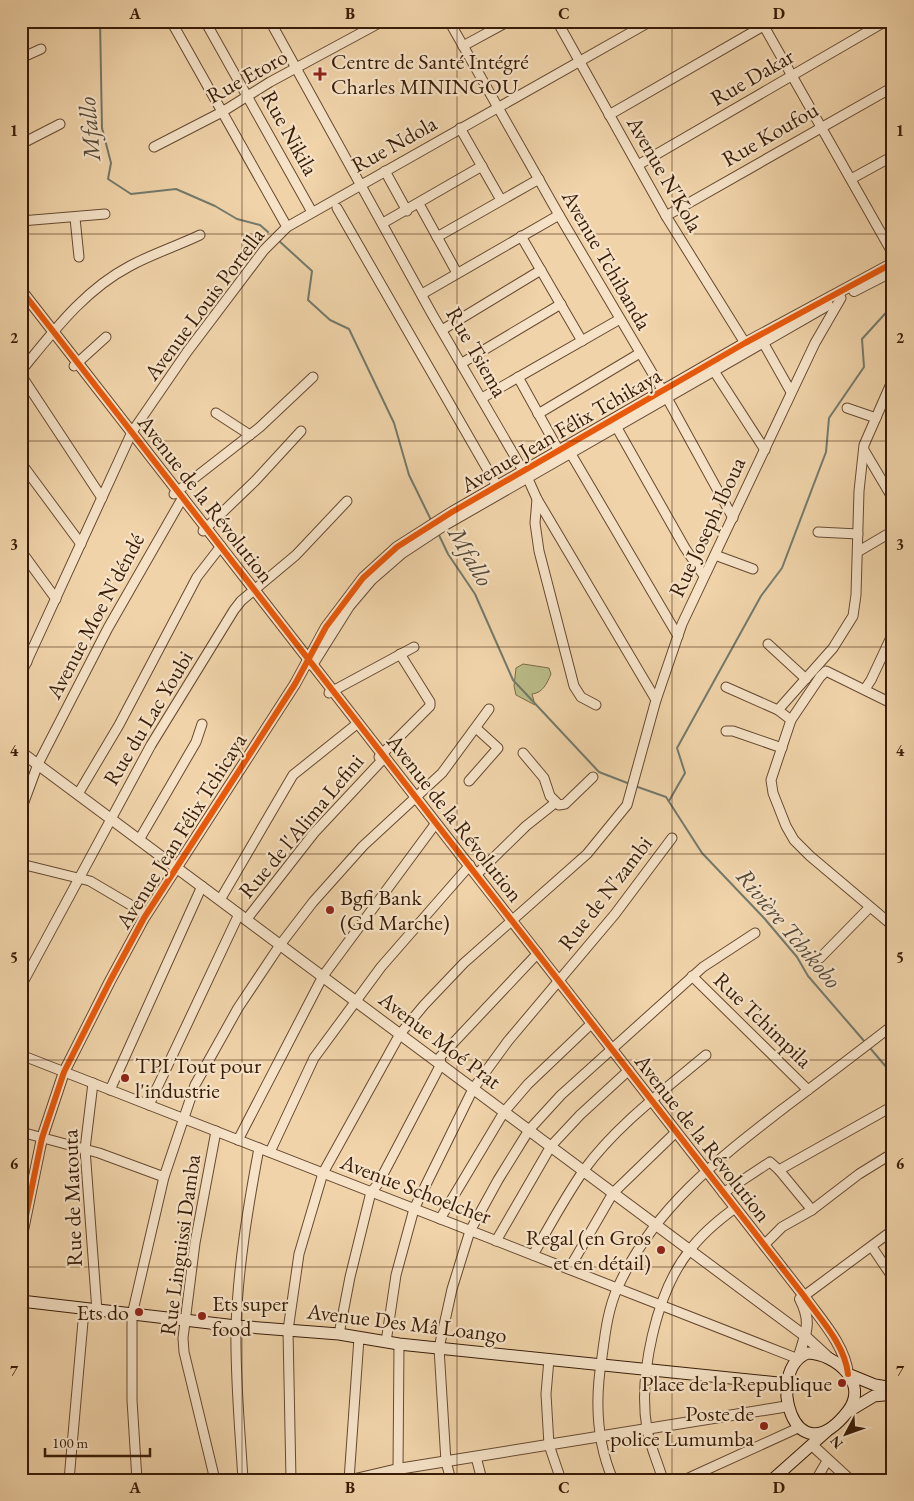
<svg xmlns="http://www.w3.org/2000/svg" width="914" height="1501" viewBox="0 0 914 1501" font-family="'EB Garamond',serif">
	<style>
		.green { fill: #babc88; stroke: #796c48 }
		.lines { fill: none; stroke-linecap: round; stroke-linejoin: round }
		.stream { stroke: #73796b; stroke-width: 2 }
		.minor-casing { stroke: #664a30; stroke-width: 11 }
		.tertiary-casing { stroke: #664a30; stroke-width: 12 }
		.secondary-casing { stroke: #381c07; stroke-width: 13 }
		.minor { stroke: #f5e2c7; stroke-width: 9 }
		.tertiary { stroke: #f5e2c7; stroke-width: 10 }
		.secondary { stroke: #f5e2c7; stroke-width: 11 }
		.cycleway-casing { stroke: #f5e2c7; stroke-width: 9 }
		.cycleway { stroke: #e8590c; stroke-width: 6 }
		.grid { fill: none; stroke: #381c07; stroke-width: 1; stroke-opacity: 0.55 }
		.poi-dot { fill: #8f2418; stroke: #f5e2c7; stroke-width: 2 }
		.labels { text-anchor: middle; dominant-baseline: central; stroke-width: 4.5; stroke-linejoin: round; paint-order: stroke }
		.poi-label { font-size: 22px; fill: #381c07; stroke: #f5e2c7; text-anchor: start }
		.street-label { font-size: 22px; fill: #381c07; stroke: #f5e2c7 }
		.water-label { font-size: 24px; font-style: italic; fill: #564a39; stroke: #f5e2c7 }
		.neatline { fill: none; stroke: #381c07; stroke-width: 2 }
		.grid-label { font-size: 16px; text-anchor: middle; font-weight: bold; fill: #381c07 }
	</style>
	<rect width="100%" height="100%" fill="#f0d3a9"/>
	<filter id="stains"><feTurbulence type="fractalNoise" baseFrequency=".004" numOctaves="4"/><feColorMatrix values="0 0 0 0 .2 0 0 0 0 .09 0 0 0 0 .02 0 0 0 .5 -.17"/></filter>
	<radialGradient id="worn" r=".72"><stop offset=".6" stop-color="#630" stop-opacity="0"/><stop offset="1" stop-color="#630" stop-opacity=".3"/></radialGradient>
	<!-- green -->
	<path class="green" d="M523,664L549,668L551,674C547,683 543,693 532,694L535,705L516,695L514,686L516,668Z"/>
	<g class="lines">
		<!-- stream -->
		<g class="stream">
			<polyline points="100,21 102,128 111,163 108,179 131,194 176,189 215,206 237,219 260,225 268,232"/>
			<polyline points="278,240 312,271 308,300 330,320 349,329 394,423 409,475 432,522"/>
			<polyline points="893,276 890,292 893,302"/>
			<polyline points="438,533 448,554 475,594 513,680 599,772 630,784"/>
			<polyline points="635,786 666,797 702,853 764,918 797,957 808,976 865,1042"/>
			<polyline points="669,801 685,773 677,748 761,596 782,568 826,452 829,418 864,367 862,339 893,305"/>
			<polyline points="870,1048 893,1075"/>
		</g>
		<!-- minor casing -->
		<g class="minor-casing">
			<g id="minor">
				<polyline points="171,21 287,227"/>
				<polyline points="205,21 312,212"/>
				<polyline points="270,21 432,314 528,479 537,499 656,700"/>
				<polyline points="449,21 559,215 667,398 733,518"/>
				<polyline points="557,21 666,216 745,343"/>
				<polyline points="761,21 893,254"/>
				<polyline points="463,46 509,21"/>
				<polyline points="21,58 41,49"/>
				<polyline points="609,115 772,21"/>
				<polyline points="460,128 501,200"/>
				<polyline points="21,144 60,124"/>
				<polyline points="154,147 222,112 270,82 383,21"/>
				<polyline points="638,165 886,21"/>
				<polyline points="385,171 407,211"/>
				<polyline points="851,179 893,156"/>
				<polyline points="419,204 457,273"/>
				<polyline points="337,208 497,486"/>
				<polyline points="666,216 893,87"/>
				<polyline points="75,218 79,257"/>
				<polyline points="21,221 105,214"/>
				<polyline points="383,223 482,166"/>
				<polyline points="521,236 582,341"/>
				<polyline points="437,237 539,179"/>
				<polyline points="422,294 559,215"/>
				<polyline points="442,330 541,270"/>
				<polyline points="760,337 791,392"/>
				<polyline points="462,363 561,304"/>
				<polyline points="74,366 106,337"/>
				<path d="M21,371C53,332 84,290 130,266C152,254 177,246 200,235"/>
				<polyline points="714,371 765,450"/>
				<polyline points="21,375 102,498"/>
				<polyline points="518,377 559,451"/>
				<polyline points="482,398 620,319"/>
				<polyline points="847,408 876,418"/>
				<polyline points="216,413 250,435"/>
				<polyline points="538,414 640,353"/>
				<polyline points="617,428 685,548 704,576"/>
				<polyline points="864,450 893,499"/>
				<polyline points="571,454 678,636"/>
				<polyline points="21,463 81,544"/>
				<polyline points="174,494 260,427 313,377"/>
				<polyline points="537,499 535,523 539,551 574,686 581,697 596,705"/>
				<polyline points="203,531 255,481 301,431"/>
				<polyline points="818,532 858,534"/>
				<polyline points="21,551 56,599"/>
				<polyline points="859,551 893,531"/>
				<polyline points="715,555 753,569"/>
				<polyline points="768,644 806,679"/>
				<polyline points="21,652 27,662"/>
				<polyline points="21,674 132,432 187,352 264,250 287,227 651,21"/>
				<polyline points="726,687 778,710 791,720"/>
				<polyline points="865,689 871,680 893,633"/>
				<polyline points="329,693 414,647"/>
				<polyline points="893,704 826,671 820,677 791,720 771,780 773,793 786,826 794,840 810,856 893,926"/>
				<polyline points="778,710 833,648 853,616 856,595 859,491 864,445 893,379"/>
				<polyline points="726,731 733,731 782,748"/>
				<polyline points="523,753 544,778 550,796 559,805 565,804 593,777"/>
				<polyline points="379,757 430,706 430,702 400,654"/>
				<polyline points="469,781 498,748 476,728"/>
				<polyline points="78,794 119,725 197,577 221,546"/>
				<polyline points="21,810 38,764 108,628 183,497"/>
				<polyline points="139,840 196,742 202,724"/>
				<polyline points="21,864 90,881 146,914"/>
				<polyline points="477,874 526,826 555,803"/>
				<polyline points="220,900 293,775 358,723"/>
				<polyline points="246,920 314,833 385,757"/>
				<polyline points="820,958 869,908"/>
				<polyline points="692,976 808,1090"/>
				<polyline points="21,986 151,745 234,610 241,601 296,555 347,501"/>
				<polyline points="21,1055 796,1358"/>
				<polyline points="93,1083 85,1149 97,1311"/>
				<polyline points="110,1090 202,886"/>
				<polyline points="149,1105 239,914"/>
				<polyline points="21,1132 99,1153 164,1177"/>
				<polyline points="238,1140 323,976 436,823"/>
				<polyline points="270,1152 314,1058 381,967 470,865"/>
				<polyline points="779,1170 893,1106"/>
				<polyline points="723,1193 770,1162 779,1170 812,1210"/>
				<polyline points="440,1219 504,1112 528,1084 592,1023"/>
				<polyline points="496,1241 551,1146 580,1115 629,1070"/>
				<polyline points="764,1245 782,1227 812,1210 859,1174 893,1153"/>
				<polyline points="872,1247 893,1278"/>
				<path d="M533,1255C549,1227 565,1197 584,1170C615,1127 664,1090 706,1055"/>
				<polyline points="569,1269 613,1193 676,1132"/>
				<polyline points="804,1296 893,1230"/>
				<polyline points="339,1334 350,1277 371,1192 378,1184 441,1064 440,1057 538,953"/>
				<polyline points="386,1342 396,1275 414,1209 473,1089 508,1041 615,914 672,838"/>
				<polyline points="549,1359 546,1394 549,1445 561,1480"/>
				<polyline points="476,1457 482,1480"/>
				<polyline points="398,1469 399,1344"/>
				<polyline points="69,1480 84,1310"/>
				<polyline points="137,1480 132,1400 132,1315 164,1177 195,1085 238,1008 280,945 313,902 363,846 442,773 489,709"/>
				<polyline points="215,1480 184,1352 183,1338 195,1243 216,1131"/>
				<path d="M243,1480C240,1429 235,1378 236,1327C238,1267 248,1207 259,1148"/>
				<polyline points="291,1480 288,1330 299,1254 323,1173 400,1034 424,1005 464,963 587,854 627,805 656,700 682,624 815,343 841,298"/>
				<polyline points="349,1480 359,1338"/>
				<polyline points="451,1480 446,1462 439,1348 452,1289 470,1231 498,1180 529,1130 561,1095 703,967 755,933"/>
				<path d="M613,1480C596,1441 595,1398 602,1357C605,1334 608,1308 618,1287C653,1209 718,1159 784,1108C820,1081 857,1053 893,1025"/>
				<path d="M663,1480C658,1463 650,1446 647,1429C638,1376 656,1292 690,1250C701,1235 720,1219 735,1208"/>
				<polyline points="684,1480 798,1428"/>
				<polyline points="816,1480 827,1461"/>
			</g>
		</g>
		<!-- tertiary casing -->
		<g class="tertiary-casing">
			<g id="tertiary">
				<path d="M21,290L804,1296C821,1320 845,1345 848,1374"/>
				<polyline points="854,291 893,271"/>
				<polyline points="312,665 349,606 371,580 402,553 443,526 828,305"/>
				<polyline points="21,752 805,1336 830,1359"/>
				<polyline points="21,1240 42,1138 64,1072 110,981 144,918 295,684 326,627 363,578 397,547 452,512 745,343 893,263"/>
				<path d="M799,1356C806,1332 812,1322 800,1299"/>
				<polyline points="812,1445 850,1480"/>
				<polyline points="351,1480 398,1469 789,1406"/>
			</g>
		</g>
		<!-- secondary casing -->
		<g class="secondary-casing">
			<g id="secondary">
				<polyline points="21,1301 236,1326 339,1334 399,1344 788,1384"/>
				<path d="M808,1353C836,1354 869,1383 848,1411C794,1481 764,1369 808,1353Z"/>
				<polyline points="848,1374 875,1385 893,1388"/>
				<polyline points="849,1411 874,1396 893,1394"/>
				<polyline points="772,1480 827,1431"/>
			</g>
		</g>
		<!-- minor -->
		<use href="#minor" class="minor"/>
		<!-- tertiary -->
		<use href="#tertiary" class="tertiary"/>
		<!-- secondary -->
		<use href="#secondary" class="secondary"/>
		<!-- cycleway casing -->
		<g class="cycleway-casing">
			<g id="cycleway">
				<path d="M21,290L804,1296C821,1320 845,1345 848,1374"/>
				<polyline points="21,1240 42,1138 64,1072 110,981 144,918 295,684 326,627 363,578 397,547 452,512 745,343 893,263"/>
			</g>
		</g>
		<!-- cycleway -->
		<use href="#cycleway" class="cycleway"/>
	</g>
	<!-- grid -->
	<path class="grid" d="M242,21V1480M457,21V1480M672,21V1480M21,234H893M21,441H893M21,647H893M21,854H893M21,1060H893M21,1267H893"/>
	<!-- markers -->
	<g class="poi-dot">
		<path d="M317.5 66.5h5v5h5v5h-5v5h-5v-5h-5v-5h5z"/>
		<circle cx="330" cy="910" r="5"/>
		<circle cx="125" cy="1078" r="5"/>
		<circle cx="661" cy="1250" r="5"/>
		<circle cx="139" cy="1312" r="5"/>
		<circle cx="202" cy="1316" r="5"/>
		<circle cx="842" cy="1383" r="5"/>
		<circle cx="764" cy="1426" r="5"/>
	</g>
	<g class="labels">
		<!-- poi labels -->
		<g class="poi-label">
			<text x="331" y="61">Centre de Santé Intégré<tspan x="331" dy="25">Charles MININGOU</tspan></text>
			<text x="340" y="897">Bgfi Bank<tspan x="340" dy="25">(Gd Marche)</tspan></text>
			<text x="135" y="1065">TPI Tout pour<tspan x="135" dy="25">l'industrie</tspan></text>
			<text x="651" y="1237" text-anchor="end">Regal (en Gros<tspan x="651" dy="25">et en détail)</tspan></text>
			<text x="212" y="1303">Ets super<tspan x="212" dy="25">food</tspan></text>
			<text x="129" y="1312" text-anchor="end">Ets do</text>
			<text x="832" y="1383" text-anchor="end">Place de la Republique</text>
			<text x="754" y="1413" text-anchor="end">Poste de<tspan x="754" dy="25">police Lumumba</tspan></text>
		</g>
		<!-- street labels -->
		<g class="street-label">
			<text transform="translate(247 76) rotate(-29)">Rue Etoro</text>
			<text transform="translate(752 77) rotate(-30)">Rue Dakar</text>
			<text transform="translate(290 133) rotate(61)">Rue Nikila</text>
			<text transform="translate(770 134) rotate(-30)">Rue Koufou</text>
			<text transform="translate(394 144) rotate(-29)">Rue Ndola</text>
			<text transform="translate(665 174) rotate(60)">Avenue N'Kola</text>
			<text transform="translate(607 260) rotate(60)">Avenue Tchibanda</text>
			<text transform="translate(204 304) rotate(-53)">Avenue Louis Portella</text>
			<text transform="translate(477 352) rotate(60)">Rue Tsiema</text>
			<text transform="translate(561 430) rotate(-30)">Avenue Jean Félix Tchikaya</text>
			<text transform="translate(206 499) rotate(52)">Avenue de la Révolution</text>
			<text transform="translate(707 527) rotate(-65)">Rue Joseph Iboua</text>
			<text transform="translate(95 616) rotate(-62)">Avenue Moe N'déndé</text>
			<text transform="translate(148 718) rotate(-59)">Rue du Lac Youbi</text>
			<text transform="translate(455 818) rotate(52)">Avenue de la Révolution</text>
			<text transform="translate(301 826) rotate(-50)">Rue de l'Alima Lefini</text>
			<text transform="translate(181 831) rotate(-58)">Avenue Jean Félix Tchicaya</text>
			<text transform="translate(605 893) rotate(-52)">Rue de N'zambi</text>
			<text transform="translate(763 1020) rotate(44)">Rue Tchimpila</text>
			<text transform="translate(440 1040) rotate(37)">Avenue Moé Prat</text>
			<text transform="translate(703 1138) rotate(52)">Avenue de la Révolution</text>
			<text transform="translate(416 1189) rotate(21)">Avenue Schoelcher</text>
			<text transform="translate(72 1198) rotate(-92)">Rue de Matouta</text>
			<text transform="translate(180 1245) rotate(-82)">Rue Linguissi Damba</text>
			<text transform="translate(407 1323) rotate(7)">Avenue Des Mâ Loango</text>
		</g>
		<!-- water labels -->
		<g class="water-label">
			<text transform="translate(89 129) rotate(-95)">Mfallo</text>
			<text transform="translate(471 556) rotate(60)">Mfallo</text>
			<text transform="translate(789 928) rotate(50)">Rivière Tchikobo</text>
		</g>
	</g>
	<!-- margin -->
	<rect width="914" height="1501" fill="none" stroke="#f0d3a9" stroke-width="55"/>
	<!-- north arrow -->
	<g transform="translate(846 1434) rotate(229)" stroke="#f5e2c7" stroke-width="4" paint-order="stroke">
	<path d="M0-4L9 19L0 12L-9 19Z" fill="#381c07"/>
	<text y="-8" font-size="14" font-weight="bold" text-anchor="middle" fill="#381c07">N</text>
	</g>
	<!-- scale -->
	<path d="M45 1448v8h105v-8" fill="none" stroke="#381c07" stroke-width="2.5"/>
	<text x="52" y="1448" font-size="15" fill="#381c07" stroke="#f5e2c7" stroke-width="4" paint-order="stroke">100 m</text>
	<rect x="28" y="28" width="858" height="1446" class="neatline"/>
	<g class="grid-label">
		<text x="135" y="19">A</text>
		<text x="350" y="19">B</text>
		<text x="564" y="19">C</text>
		<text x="779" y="19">D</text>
		<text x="14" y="136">1</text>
		<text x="900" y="136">1</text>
		<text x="14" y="343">2</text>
		<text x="900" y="343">2</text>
		<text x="14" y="550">3</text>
		<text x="900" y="550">3</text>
		<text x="14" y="756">4</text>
		<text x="900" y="756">4</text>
		<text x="14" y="963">5</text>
		<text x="900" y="963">5</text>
		<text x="14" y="1169">6</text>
		<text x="900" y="1169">6</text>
		<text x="14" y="1376">7</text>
		<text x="900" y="1376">7</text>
		<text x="135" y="1493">A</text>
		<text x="350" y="1493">B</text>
		<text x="564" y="1493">C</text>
		<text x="779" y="1493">D</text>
	</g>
	<rect width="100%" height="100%" filter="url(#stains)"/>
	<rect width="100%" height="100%" fill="url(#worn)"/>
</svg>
